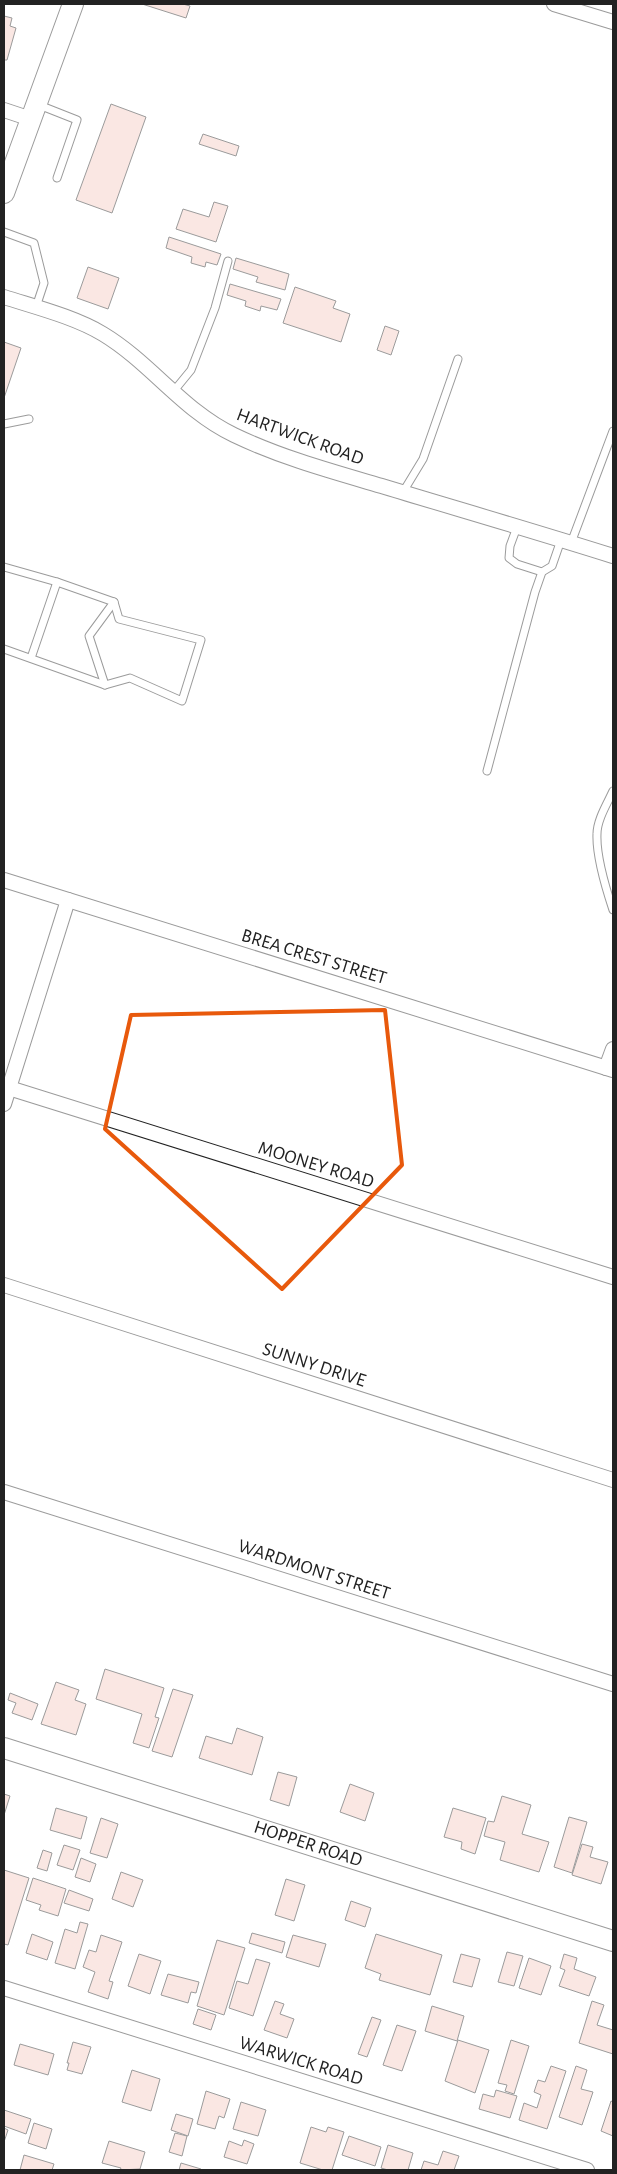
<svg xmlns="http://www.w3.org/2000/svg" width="617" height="2174" viewBox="0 0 617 2174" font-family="'Alegreya Sans',sans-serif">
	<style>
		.building { fill: #f3c9c0; stroke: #222 }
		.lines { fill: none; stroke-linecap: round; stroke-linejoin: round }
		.lane-casing { stroke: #222; stroke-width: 9 }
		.street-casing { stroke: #222; stroke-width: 16 }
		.secondary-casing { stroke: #222; stroke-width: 22 }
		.lane { stroke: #fff; stroke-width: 7 }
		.street { stroke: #fff; stroke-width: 14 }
		.secondary { stroke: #fff; stroke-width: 20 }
		.marked { fill: none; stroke: #e8590c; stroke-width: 4; stroke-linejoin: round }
		.labels { text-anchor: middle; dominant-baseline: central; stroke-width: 4; stroke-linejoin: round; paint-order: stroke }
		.street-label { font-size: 19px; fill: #222; stroke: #fff }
	</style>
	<rect width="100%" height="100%" fill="#fff"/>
	<!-- building -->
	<g class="building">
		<polygon points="142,4 183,4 190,6 186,18"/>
		<polygon points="4,16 12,18 10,26 16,28 7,60 4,60"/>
		<polygon points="111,104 146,117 112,213 76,200"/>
		<polygon points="203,134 239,146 236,156 199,144"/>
		<polygon points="214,202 228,206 216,242 176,229 183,209 209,217"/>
		<polygon points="169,237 221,254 217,265 206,262 205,267 191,263 192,257 166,248"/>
		<polygon points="236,258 289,274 285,290 256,282 258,277 233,269"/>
		<polygon points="88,267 119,278 108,309 77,298"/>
		<polygon points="230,284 281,299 277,310 261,306 260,311 245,306 246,301 227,295"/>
		<polygon points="295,287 336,301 333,308 350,314 341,342 283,323"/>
		<polygon points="385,326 399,331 391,355 377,350"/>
		<polygon points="4,342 21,348 4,398"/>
		<polygon points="105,1669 164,1688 155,1717 159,1718 149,1748 133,1743 142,1714 96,1699"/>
		<polygon points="56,1682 79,1690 75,1700 86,1704 76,1735 41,1724"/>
		<polygon points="173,1689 193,1695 172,1757 152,1751"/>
		<polygon points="10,1693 38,1704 32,1720 12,1713 16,1703 8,1700"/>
		<polygon points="237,1728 263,1737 252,1775 199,1758 206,1736 232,1744"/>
		<polygon points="278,1772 297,1777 289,1806 270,1800"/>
		<polygon points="350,1784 374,1793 365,1821 340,1812"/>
		<polygon points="4,1794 10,1796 4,1815"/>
		<polygon points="502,1796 531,1805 522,1834 549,1842 539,1872 500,1860 505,1842 484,1836 488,1821 494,1822"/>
		<polygon points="56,1808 87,1817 81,1839 50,1830"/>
		<polygon points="453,1808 486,1818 475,1854 461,1849 462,1842 444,1837"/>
		<polygon points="569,1817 587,1822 572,1873 554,1867"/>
		<polygon points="101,1818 118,1824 107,1858 90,1853"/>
		<polygon points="582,1844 593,1847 590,1857 608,1862 601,1884 572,1875"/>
		<polygon points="64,1845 80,1850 73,1870 57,1865"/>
		<polygon points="43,1850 52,1853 47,1871 37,1868"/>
		<polygon points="81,1858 96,1864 90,1882 75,1877"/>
		<polygon points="4,1870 29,1878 8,1945 4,1944"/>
		<polygon points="121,1872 143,1880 133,1907 112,1899"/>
		<polygon points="33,1878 66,1889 58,1916 39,1910 41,1905 26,1900"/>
		<polygon points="286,1879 305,1885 294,1921 275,1915"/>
		<polygon points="69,1890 93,1899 89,1911 64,1903"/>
		<polygon points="351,1901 371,1908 365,1927 345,1920"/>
		<polygon points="80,1922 88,1924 75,1969 55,1963 65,1929 77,1933"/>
		<polygon points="252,1933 285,1942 282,1953 249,1943"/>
		<polygon points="32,1934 53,1942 47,1960 26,1953"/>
		<polygon points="376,1934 442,1955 430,1995 379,1980 381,1974 365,1968"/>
		<polygon points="101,1935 122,1942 109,1981 113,1982 108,1999 88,1992 95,1972 83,1967 89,1950 96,1952"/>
		<polygon points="293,1935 326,1944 319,1967 286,1957"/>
		<polygon points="217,1940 245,1948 224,2015 197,2006"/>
		<polygon points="507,1952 523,1956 514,1986 498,1982"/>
		<polygon points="139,1954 161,1961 150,1994 128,1986"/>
		<polygon points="461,1954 480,1959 472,1987 453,1982"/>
		<polygon points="564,1954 577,1958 574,1969 596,1977 589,1996 559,1986 565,1970 560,1968"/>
		<polygon points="529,1958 551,1966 541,1995 519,1988"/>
		<polygon points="256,1959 270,1963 253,2016 229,2008 237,1981 248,1984"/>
		<polygon points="168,1974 199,1982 196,1993 191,1992 188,2003 161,1995"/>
		<polygon points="275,2001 284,2004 280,2014 294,2019 287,2038 264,2030"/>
		<polygon points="592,2001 604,2005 597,2025 613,2030 613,2054 579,2043"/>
		<polygon points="432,2006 464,2016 457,2041 425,2031"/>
		<polygon points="198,2009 216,2015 211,2030 193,2024"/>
		<polygon points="372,2017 381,2020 367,2057 358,2054"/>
		<polygon points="397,2025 416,2031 402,2071 383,2065"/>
		<polygon points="458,2040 489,2050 475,2093 445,2081"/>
		<polygon points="511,2040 529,2046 514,2094 505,2091 507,2085 498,2083"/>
		<polygon points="73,2042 91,2047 82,2074 67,2070 69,2063 67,2063"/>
		<polygon points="20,2044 54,2054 48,2075 14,2065"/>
		<polygon points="551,2066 566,2071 547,2129 519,2120 524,2103 537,2108 541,2095 534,2092 538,2080 545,2082"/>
		<polygon points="576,2066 587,2070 581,2089 593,2092 582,2125 559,2117"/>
		<polygon points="132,2070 160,2079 151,2111 122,2102"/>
		<polygon points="496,2090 517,2096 510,2118 479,2109 483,2094 494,2097"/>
		<polygon points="206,2091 230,2099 224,2118 219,2116 215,2129 197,2124"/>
		<polygon points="611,2101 613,2102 613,2136 601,2131"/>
		<polygon points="241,2102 266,2110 258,2136 233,2129"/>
		<polygon points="4,2110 31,2119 26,2134 4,2126"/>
		<polygon points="176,2114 193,2119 188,2136 171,2130"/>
		<polygon points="34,2123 52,2129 46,2149 28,2143"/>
		<polygon points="311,2127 326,2132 328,2127 344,2132 332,2170 323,2170 300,2163"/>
		<polygon points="4,2128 8,2130 4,2142"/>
		<polygon points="175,2133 187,2136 182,2156 169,2152"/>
		<polygon points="349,2136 381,2147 375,2166 342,2155"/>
		<polygon points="244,2140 254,2144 247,2164 224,2157 229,2141 242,2146"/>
		<polygon points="109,2141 145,2152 140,2169 120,2170 121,2168 102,2163"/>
		<polygon points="388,2145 413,2153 408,2170 388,2170 381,2168"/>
		<polygon points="443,2151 459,2156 454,2170 421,2170 424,2161 438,2165"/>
		<polygon points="24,2155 54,2164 52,2170 20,2170"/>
		<polygon points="181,2163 201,2169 200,2170 179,2170"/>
	</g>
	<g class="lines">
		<!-- lane casing -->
		<g class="lane-casing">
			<g id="lane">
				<polyline points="39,105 77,120 57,178"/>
				<polyline points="4,232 34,243 44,283 36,307"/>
				<polyline points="173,392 191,370 215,308 228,261"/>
				<polyline points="4,424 29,419"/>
				<polyline points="403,492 423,459 458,359"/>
				<polyline points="517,527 510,546 509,558 517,564 542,572"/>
				<polyline points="571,543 613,431"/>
				<polyline points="4,567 57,582 114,602 119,619 201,640 182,701 130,678 105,685 4,649"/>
				<polyline points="31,658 57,582"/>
				<polyline points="105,685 89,636 114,602"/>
				<polyline points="487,771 535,592 542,572 552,566 561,540"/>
				<path d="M613,791C607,804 597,820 597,834C596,856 606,889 613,910"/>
			</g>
		</g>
		<!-- street casing -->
		<g class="street-casing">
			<g id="street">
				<polyline points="554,4 613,22"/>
				<polyline points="4,110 31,119"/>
				<path d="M4,297C35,307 75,317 103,334C151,363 183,411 234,435C282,458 334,472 385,487C461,510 537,532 613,556"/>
				<polyline points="4,880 613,1070"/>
				<polyline points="606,1068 613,1049"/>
				<polyline points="9,1088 613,1277"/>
				<polyline points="4,1104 68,900"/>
				<polyline points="4,1285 613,1480"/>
				<polyline points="4,1492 613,1684"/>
				<polyline points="4,1988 587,2170"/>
			</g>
		</g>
		<!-- secondary casing -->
		<g class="secondary-casing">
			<g id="secondary">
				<polyline points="4,193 73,4"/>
				<polyline points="4,1748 613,1941"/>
			</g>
		</g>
		<!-- lane -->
		<use href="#lane" class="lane"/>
		<!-- street -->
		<use href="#street" class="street"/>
		<!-- secondary -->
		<use href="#secondary" class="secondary"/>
	</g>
	<!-- marked area -->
	<path d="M0 0H617V2174H0ZM385,1010L402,1165L282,1289L105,1129L131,1015Z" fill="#fff" fill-opacity=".55" fill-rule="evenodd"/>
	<path class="marked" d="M385,1010L402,1165L282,1289L105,1129L131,1015Z"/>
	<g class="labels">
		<!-- street labels -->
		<g class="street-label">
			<text transform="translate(300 437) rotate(20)">HARTWICK ROAD</text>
			<text transform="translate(314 957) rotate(17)">BREA CREST STREET</text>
			<text transform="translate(316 1165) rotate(17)">MOONEY ROAD</text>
			<text transform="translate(314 1365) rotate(18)">SUNNY DRIVE</text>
			<text transform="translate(314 1570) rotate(18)">WARDMONT STREET</text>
			<text transform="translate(308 1844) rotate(18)">HOPPER ROAD</text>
			<text transform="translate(301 2061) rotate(17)">WARWICK ROAD</text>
		</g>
	</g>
	<!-- border -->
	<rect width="617" height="2174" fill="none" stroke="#222222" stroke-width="10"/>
</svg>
